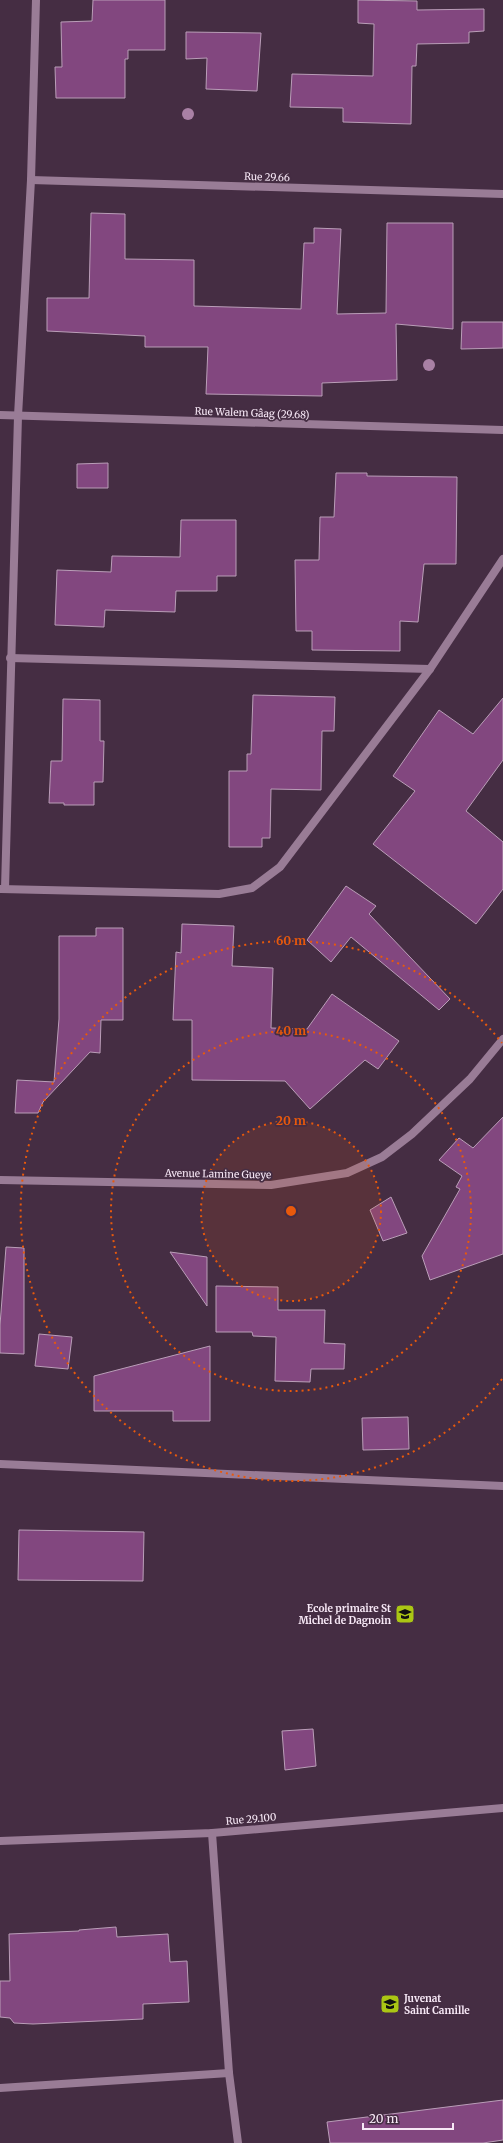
<svg xmlns="http://www.w3.org/2000/svg" width="503" height="2143" viewBox="0 0 503 2143" font-family="Merriweather,serif">
	<style>
		.building { fill: #82477f; stroke: #ba9eb8 }
		.lines { fill: none; stroke-linecap: round; stroke-linejoin: round }
		.street { stroke: #997c96; stroke-width: 8 }
		.tree { fill: #a981a5 }
		.ring { fill: none; stroke: #e8590c; stroke-width: 2; stroke-dasharray: 2 4 }
		.labels { text-anchor: middle; dominant-baseline: central; stroke-width: 3.5; stroke-linejoin: round; paint-order: stroke }
		.street-label { font-size: 10px; fill: #f7e8f6; stroke: #452d43 }
		.poi-label { font-size: 10px; font-weight: bold; fill: #f7e8f6; stroke: #452d43; text-anchor: end }
		.centre { fill: #e8590c; stroke: #452d43; stroke-width: 2 }
		.ring-label { font-size: 12px; text-anchor: middle; font-weight: bold; fill: #e8590c; stroke: #452d43; stroke-width: 3.5; stroke-linejoin: round; paint-order: stroke }
	</style>
	<rect width="100%" height="100%" fill="#452d43"/>
	<!-- building -->
	<g class="building">
		<polygon points="93,0 165,0 165,50 128,50 128,59 125,59 125,98 56,98 55,67 62,67 61,22 92,21"/>
		<polygon points="358,0 417,1 417,10 484,9 484,31 469,32 469,43 417,44 416,66 412,66 411,124 343,122 343,108 290,107 292,74 373,76 374,24 358,23"/>
		<polygon points="186,32 261,33 257,91 206,89 207,58 186,59"/>
		<polygon points="91,213 125,214 125,259 194,260 194,306 301,309 304,243 314,243 314,228 341,229 337,314 386,313 387,223 453,223 453,329 396,324 397,380 322,383 322,396 206,394 208,347 145,347 145,336 47,331 47,298 89,298"/>
		<polygon points="462,322 503,322 503,348 461,349"/>
		<polygon points="108,463 108,488 77,488 77,464"/>
		<polygon points="336,473 367,473 367,476 457,477 456,564 424,564 418,622 400,621 400,651 312,650 312,631 296,631 295,560 319,560 320,517 334,517"/>
		<polygon points="181,520 236,520 236,576 217,576 217,591 176,591 175,612 105,610 104,627 55,625 57,570 111,572 112,556 180,557"/>
		<polygon points="253,695 335,697 334,731 322,731 321,790 271,789 270,838 262,838 262,847 229,847 229,771 247,771 247,754 251,754"/>
		<polygon points="503,698 503,760 466,811 503,842 503,889 476,924 373,844 415,791 393,776 439,710 473,734"/>
		<polygon points="63,699 100,700 100,741 104,741 103,782 94,782 94,805 64,805 64,803 49,803 51,761 62,761"/>
		<polygon points="346,886 376,906 369,914 450,999 439,1010 351,937 331,962 307,940"/>
		<polygon points="182,924 234,926 232,966 273,968 271,1028 307,1029 332,994 399,1041 378,1069 365,1060 310,1109 285,1081 192,1080 192,1020 173,1020 176,952 181,953"/>
		<polygon points="96,928 123,928 123,1020 101,1020 100,1053 90,1052 43,1102 38,1113 15,1113 17,1080 54,1082 59,1019 59,936 96,936"/>
		<polygon points="503,1117 503,1254 430,1280 422,1256 460,1189 456,1187 462,1176 439,1160 459,1138 473,1148"/>
		<polygon points="391,1197 407,1233 383,1241 370,1210"/>
		<polygon points="6,1247 24,1248 24,1354 0,1353 0,1325"/>
		<polygon points="170,1252 207,1257 207,1306"/>
		<polygon points="216,1286 278,1287 278,1310 325,1310 324,1343 345,1344 344,1369 311,1369 310,1382 275,1381 276,1337 253,1336 252,1332 216,1332"/>
		<polygon points="39,1334 72,1337 68,1369 35,1366"/>
		<polygon points="210,1346 210,1421 173,1421 173,1411 94,1411 94,1376"/>
		<polygon points="408,1417 409,1449 363,1450 362,1418"/>
		<polygon points="19,1530 144,1532 143,1581 18,1580"/>
		<polygon points="313,1729 316,1766 285,1770 282,1731"/>
		<polygon points="116,1927 117,1937 168,1934 170,1962 187,1961 189,2002 143,2004 143,2019 33,2024 14,2023 10,2018 0,2017 0,1981 10,1981 9,1934 79,1931 79,1930"/>
		<polygon points="503,2100 503,2140 483,2143 330,2143 327,2122"/>
	</g>
	<g class="lines">
		<!-- street -->
		<g class="street">
			<polyline points="31,180 503,194"/>
			<polyline points="0,415 503,430"/>
			<polyline points="10,658 430,669"/>
			<polyline points="1,889 219,894 252,888 280,867 430,669 503,559"/>
			<polyline points="5,889 18,416 31,180 36,0"/>
			<polyline points="0,1180 271,1185 347,1173 382,1157 412,1134 470,1079 503,1039"/>
			<polyline points="0,1464 503,1486"/>
			<polyline points="212,1833 229,2073 238,2143"/>
			<polyline points="0,1841 212,1833 503,1808"/>
			<polyline points="0,2088 229,2073"/>
		</g>
	</g>
	<!-- trees -->
	<g class="tree">
		<circle cx="188" cy="114" r="6"/>
		<circle cx="429" cy="365" r="6"/>
	</g>
	<!-- distance rings -->
	<circle cx="291" cy="1211" r="90" fill="#e8590c" fill-opacity=".12"/>
	<g class="ring">
		<circle cx="291" cy="1211" r="90"/>
		<circle cx="291" cy="1211" r="180"/>
		<path d="M502 1379A270 270 0 1 1 502 1043"/>
	</g>
	<!-- icons -->
	<defs>
		<g id="school-square" transform="scale(1)"><rect x="-9" y="-9" width="18" height="18" rx="4" fill="#abc614" stroke="#452d43"/><path d="M0-5L7-2L0 1L-7-2ZM-4 1L0 2.5L4 1V4Q0 6-4 4Z" fill="#111"/></g>
	</defs>
	<g fill-rule="evenodd">
		<use href="#school-square" x="405" y="1614"/>
		<use href="#school-square" x="390" y="2004"/>
	</g>
	<g class="labels">
		<!-- street labels -->
		<g class="street-label">
			<text transform="translate(267 177) rotate(2)">Rue 29.66</text>
			<text transform="translate(252 413) rotate(2)">Rue Walem Gâag (29.68)</text>
			<text transform="translate(218 1174) rotate(1)">Avenue Lamine Gueye</text>
			<text transform="translate(251 1819) rotate(-5)">Rue 29.100</text>
		</g>
		<!-- poi labels -->
		<g class="poi-label">
			<text x="391" y="1608">Ecole primaire St<tspan x="391" dy="12">Michel de Dagnoin</tspan></text>
			<text x="404" y="1998" text-anchor="start">Juvenat<tspan x="404" dy="12">Saint Camille</tspan></text>
		</g>
	</g>
	<circle cx="291" cy="1211" r="6" class="centre"/>
	<g class="ring-label">
		<text x="291" y="945">60 m</text>
		<text x="291" y="1035">40 m</text>
		<text x="291" y="1125">20 m</text>
	</g>
	<!-- scale -->
	<path d="M363 2123v6h90v-6" fill="none" stroke="#f7e8f6" stroke-width="2"/>
	<text x="369" y="2123" font-size="12" fill="#f7e8f6" stroke="#452d43" stroke-width="3" paint-order="stroke">20 m</text>
</svg>
